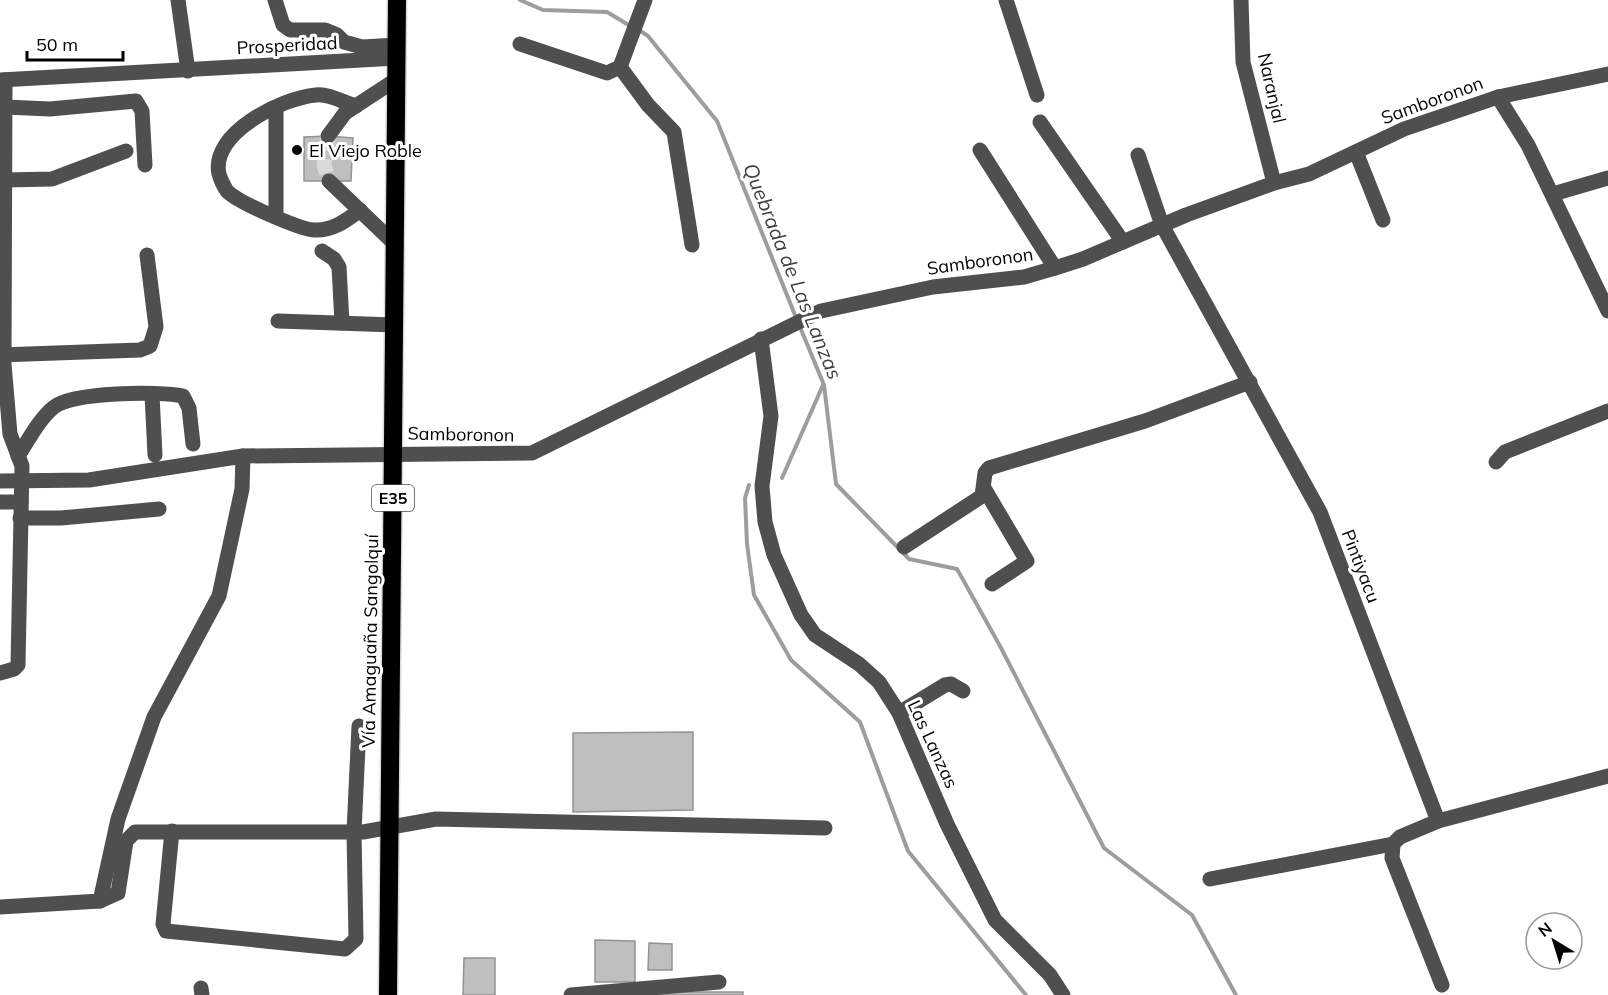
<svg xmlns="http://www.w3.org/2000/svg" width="1608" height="995" viewBox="0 0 1608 995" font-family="Mulish,sans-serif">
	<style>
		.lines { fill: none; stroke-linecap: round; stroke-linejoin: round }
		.stream { stroke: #9d9d9d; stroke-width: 4 }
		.building { fill: #bfbfbf; stroke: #939393; stroke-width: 1.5 }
		.minor-tunnel { stroke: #d9d9d9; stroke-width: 15; stroke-dasharray: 15 8; stroke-linecap: butt }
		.highway-casing { stroke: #dbdbdb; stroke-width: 21 }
		.minor { stroke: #4f4f4f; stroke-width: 15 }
		.highway { stroke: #000; stroke-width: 18 }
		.poi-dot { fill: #000; stroke: #fff; stroke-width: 2 }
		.labels { text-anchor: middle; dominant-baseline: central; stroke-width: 6; stroke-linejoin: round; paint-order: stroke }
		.shield { fill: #fff; stroke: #4c4c4c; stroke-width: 1.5 }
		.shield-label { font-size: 16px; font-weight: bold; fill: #000 }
		.street-label { font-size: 18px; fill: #000; stroke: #fff }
		.poi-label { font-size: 18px; fill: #000; stroke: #fff; text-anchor: start }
		.water-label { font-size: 20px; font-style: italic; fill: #3e3e3e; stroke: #fff }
	</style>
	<rect width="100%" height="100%" fill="#fff"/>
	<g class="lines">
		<!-- stream -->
		<g class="stream">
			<polyline points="520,0 543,10 607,12 632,27"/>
			<polyline points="639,30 648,36 717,121 797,320"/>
			<polyline points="800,327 824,385 836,484 909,559 957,569 1000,646 1104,848 1192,915 1236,995"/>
			<polyline points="782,478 823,385"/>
			<polyline points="749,485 745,498 747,544 754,595 791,660 860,722 908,851 1026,995"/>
		</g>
	</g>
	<!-- building -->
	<g class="building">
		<polygon points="328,136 353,138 351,181 304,181 304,137"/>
		<polygon points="693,732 693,810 573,812 573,733"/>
		<polygon points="595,940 635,941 635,982 595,982"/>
		<polygon points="649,943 672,944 672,970 648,970"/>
		<polygon points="464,958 495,958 495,995 463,995"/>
		<rect x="624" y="992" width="119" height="3"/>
	</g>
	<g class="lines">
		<!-- minor-tunnel -->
		<polyline class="minor-tunnel" points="328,136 324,165 329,181"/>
		<!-- highway casing -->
		<g class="highway-casing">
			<polyline id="highway" points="388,995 397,0"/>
		</g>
		<!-- minor -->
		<g class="minor">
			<polyline points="178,0 188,71"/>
			<polyline points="275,0 283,25 290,30 325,30 337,35 344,42 362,47 397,45"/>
			<polyline points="1006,0 1037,95"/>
			<polyline points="1241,0 1243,62 1274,183"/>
			<polyline points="520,44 607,73 620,67 645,0"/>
			<polyline points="620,67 648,105 674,132 692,245"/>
			<polyline points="0,80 397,58"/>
			<polyline points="1498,97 1528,145 1608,311"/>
			<path d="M356,106C345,103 328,93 316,95C282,98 210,133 219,174C220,178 224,187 227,191C237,202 299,229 314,230C332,231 346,221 360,210"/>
			<polyline points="5,107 50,109 136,101 142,111 145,165"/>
			<polyline points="1040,122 1123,242"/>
			<polyline points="328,136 345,113 397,79"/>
			<polyline points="980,150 1055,268"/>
			<polyline points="1356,152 1383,220"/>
			<polyline points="1138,155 1162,225 1320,512 1438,821 1400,837 1393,844 1392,858 1442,985"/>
			<polyline points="5,180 52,179 126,151"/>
			<polyline points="329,181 396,245"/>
			<polyline points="1553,194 1608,178"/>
			<polyline points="276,217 276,108"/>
			<polyline points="322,251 334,259 339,267 342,323"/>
			<polyline points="278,321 395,325"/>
			<polyline points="761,339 771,416 762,486 765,522 774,555 801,615 815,635 859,664 879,682 899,713 947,824 995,920 1050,975 1063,995"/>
			<polyline points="0,355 140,350 150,346 156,327 147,255"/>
			<polyline points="152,395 155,455"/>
			<path d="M18,456C28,441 39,419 54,407C73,392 159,391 183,396L189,408L193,444"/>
			<polyline points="1496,462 1505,452 1608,411"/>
			<polyline points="0,481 89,480 243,456 532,453 821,311 933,287 1024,277 1055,268 1083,259 1186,215 1274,183 1309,174 1404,129 1498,97 1608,74"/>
			<polyline points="984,488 1027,561 992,584"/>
			<polyline points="0,502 21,502"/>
			<polyline points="20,518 61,518 159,509"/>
			<polyline points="904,547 982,496 985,473 989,468 1145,421 1250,382"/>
			<polyline points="0,673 14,669 18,665 22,466 10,434 4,364 5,80"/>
			<polyline points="899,713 945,685 951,684 963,691"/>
			<polyline points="1438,821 1608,776"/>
			<polyline points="172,831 163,924 166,931 345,949 356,939 354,832 359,726"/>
			<polyline points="1210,879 1393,844"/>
			<polyline points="100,901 118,893 126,841 135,832 363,832 436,819 825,828"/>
			<polyline points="0,907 100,901 118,819 154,717 219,596 242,489 243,456"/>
			<polyline points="201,988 202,995"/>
			<polyline points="571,995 719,982"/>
		</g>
		<!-- highway -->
		<use href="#highway" class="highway"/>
	</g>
	<!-- markers -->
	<circle class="poi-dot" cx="297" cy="150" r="6"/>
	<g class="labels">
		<!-- shield labels -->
		<rect class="shield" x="372" y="485" width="42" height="26" rx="4.5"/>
		<g class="shield-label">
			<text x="393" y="498">E35</text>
		</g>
		<!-- street labels -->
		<g class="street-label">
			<text transform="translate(287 45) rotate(-3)">Prosperidad</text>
			<text transform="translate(1272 88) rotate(77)">Naranjal</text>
			<text transform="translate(1432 100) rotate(-20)">Samboronon</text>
			<text transform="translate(980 261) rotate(-8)">Samboronon</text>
			<text transform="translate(461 434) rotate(1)">Samboronon</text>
			<text transform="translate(1361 566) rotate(69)">Pintiyacu</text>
			<text transform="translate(370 641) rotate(-89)">Vía Amaguaña Sangolquí</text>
			<text transform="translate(933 744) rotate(65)">Las Lanzas</text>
		</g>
		<!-- poi labels -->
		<g class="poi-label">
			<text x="309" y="150">El Viejo Roble</text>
		</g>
		<!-- water labels -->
		<g class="water-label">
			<text transform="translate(793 271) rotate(68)">Quebrada de Las Lanzas</text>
		</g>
	</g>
	<!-- north arrow -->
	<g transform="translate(1554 941) rotate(322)"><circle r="28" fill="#ffffff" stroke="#999999" stroke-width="1.5"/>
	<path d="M0-4.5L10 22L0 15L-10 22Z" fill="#000000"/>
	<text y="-9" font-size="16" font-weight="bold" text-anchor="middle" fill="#000000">N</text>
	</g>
	<!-- scale -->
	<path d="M27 51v9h96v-9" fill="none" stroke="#000000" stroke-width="3"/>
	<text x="36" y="51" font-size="18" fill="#000000" stroke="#ffffff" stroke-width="4.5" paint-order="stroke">50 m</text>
</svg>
